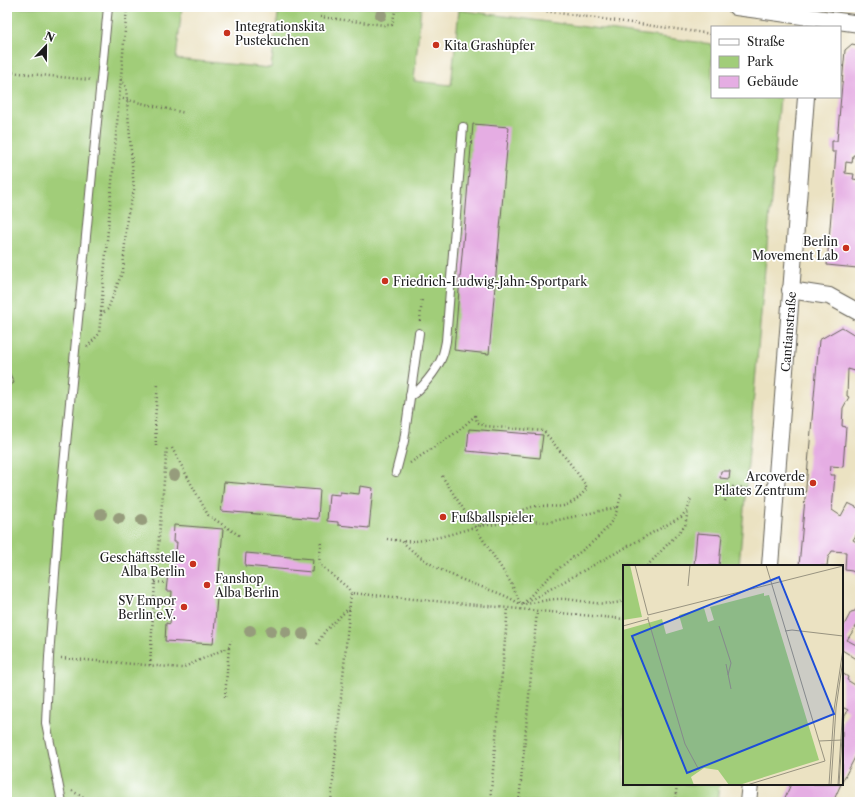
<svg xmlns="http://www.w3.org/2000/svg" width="867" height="809" viewBox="0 0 867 809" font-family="'Libre Caslon Text',serif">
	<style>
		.green { fill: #a1cd79; stroke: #5e744a }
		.building { fill: #e5ade3 }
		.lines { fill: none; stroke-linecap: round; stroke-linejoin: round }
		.service-casing { stroke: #646156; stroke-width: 10 }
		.minor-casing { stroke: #646156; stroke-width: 18 }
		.path { stroke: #646156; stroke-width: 2.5; stroke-dasharray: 1 3; stroke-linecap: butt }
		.service { stroke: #fff; stroke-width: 8 }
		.minor { stroke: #fff; stroke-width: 16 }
		.tree { fill: #969c7b }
		.poi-dot { fill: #c8321e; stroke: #fff; stroke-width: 1.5 }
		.labels { text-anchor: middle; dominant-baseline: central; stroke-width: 3.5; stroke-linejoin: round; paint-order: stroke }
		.poi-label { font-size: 12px; fill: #1c1c1c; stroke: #fff; text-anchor: start }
		.street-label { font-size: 12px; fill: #1c1c1c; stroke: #fff }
		.inset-road { fill: none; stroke: #989380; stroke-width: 1 }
		.view { fill: #1d4ed8; fill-opacity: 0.15; stroke: #1d4ed8; stroke-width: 2 }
		.inset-edge { fill: none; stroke: #1c1c1c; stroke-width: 2 }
	</style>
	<rect width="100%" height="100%" fill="#fff"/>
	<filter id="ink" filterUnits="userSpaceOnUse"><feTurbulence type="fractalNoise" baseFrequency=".025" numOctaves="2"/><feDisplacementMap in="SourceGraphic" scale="8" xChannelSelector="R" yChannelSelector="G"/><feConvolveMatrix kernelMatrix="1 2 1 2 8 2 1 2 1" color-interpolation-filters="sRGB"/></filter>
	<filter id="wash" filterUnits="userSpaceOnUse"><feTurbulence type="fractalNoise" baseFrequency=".012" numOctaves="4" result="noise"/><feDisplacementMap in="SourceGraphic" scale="16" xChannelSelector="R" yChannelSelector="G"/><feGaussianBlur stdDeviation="0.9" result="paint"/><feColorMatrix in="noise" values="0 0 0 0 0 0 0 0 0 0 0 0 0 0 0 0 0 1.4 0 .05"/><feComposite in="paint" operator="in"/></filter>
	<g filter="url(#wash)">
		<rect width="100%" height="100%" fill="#ebe2c2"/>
		<!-- green -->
		<polygon class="green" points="7,7 182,7 176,59 271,68 279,7 421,7 414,81 451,85 459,10 712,44 712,97 780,97 739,566 624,566 624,784 719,784 717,802 7,802"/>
		<g id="blocks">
			<!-- building -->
			<g class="building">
				<polygon points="852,44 860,46 860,156 853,155 852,163 846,162 845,173 854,174 853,179 860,180 860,238 857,268 827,265 836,152 832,152 832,141 837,141 845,50"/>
				<polygon points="7,61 10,62 8,83 7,83"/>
				<polygon points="473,124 509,127 489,354 454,350"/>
				<polygon points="842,327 860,338 860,375 855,372 855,371 848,369 847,396 849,397 843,408 842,426 846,427 843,467 831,466 830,475 835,475 832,510 841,516 848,503 860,509 860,529 853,540 860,544 860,574 858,575 852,571 845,570 846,552 832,551 828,558 827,566 799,566 819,340"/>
				<polygon points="7,367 14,383 7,387"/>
				<polygon points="469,429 543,435 540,458 467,451"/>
				<polygon points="721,471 730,471 729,479 720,478"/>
				<polygon points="224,482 320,490 318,519 221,511"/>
				<polygon points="360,486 373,488 369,528 338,525 338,522 327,521 329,494 340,495 340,492 359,494"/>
				<polygon points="174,525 223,529 213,644 165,641 166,623 170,624 172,591 166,591 168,573 174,573 177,542 173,542"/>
				<polygon points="697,533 722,535 719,566 694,566"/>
				<polygon points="246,553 313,559 312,572 245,566"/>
				<polygon points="859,604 860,627 857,625 847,640 860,647 860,661 842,650 842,629 851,612 855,611"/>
				<polygon points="842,673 848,677 847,680 860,688 860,748 842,782 842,722 848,710 842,707"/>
				<polygon points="791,784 841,784 833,802 783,802"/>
			</g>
		</g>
	</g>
	<g filter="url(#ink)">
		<use href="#blocks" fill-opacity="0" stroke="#646156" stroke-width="1"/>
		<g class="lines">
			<!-- service casing -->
			<g class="service-casing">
				<g id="service">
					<path d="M410,396C420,392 438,368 442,357C444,352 445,346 446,341L463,127"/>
					<polyline points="396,472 404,441 419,333"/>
					<polyline points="62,802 46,723 49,657 59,517 108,7"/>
				</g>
			</g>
			<!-- minor casing -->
			<g class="minor-casing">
				<g id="minor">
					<polyline points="736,7 860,24"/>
					<polyline points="790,290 829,296 860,313"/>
					<path id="s1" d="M770,566L806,97"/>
					<polyline points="748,802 750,784"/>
				</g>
			</g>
			<!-- path -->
			<g class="path">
				<polyline points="515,7 712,34"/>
				<polyline points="320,17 384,25 392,25 396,7"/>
				<polyline points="9,72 91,80"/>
				<polyline points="119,98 185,113"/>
				<polyline points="101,315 108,309 123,270 127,217 134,190 126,87 121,79"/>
				<polyline points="420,321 422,298"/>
				<polyline points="87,347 99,334 127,7"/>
				<polyline points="156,446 155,419 158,384"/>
				<polyline points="172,448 208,515 240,536"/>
				<path d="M410,463L457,432L475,416L477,422L485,426L544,431C558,450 575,467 587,488C580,497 574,503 563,506C553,508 544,504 532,507C497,518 438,544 402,541C421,562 453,577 479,586C495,592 507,595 521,605C535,603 551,598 565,599C586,601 604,607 624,601"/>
				<polyline points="442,476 511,583 521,605"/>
				<polyline points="725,501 730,490 733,487 749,488"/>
				<polyline points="480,526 524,521 549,522 618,507 622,492"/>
				<polyline points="387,539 402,541"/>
				<polyline points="321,543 319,564 348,588 351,593"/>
				<polyline points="647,566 685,526 688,510"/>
				<polyline points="155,582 167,583"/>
				<polyline points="523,604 681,517 688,509 691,498"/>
				<path d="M523,604C533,593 543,582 554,573C575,553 609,537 618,507"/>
				<polyline points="317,644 325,631 349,608"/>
				<polyline points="61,658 182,668 229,647 231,640"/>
				<polyline points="150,665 155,582 167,447"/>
				<polyline points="225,697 229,647"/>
				<polyline points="72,791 93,802"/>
				<polyline points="331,802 351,593 624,619"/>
				<polyline points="490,802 508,608"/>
				<polyline points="519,802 537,611"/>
				<polyline points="675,802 677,784"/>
				<polyline points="859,802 860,800"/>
			</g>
			<!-- service -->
			<use href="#service" class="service"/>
			<!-- minor -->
			<use href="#minor" class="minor"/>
		</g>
		<!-- trees -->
		<g class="tree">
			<circle cx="381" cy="15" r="6"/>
			<circle cx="174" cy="475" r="6"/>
			<circle cx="101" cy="514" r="6"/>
			<circle cx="119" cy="518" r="6"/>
			<circle cx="142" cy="520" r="6"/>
			<circle cx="250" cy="631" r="6"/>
			<circle cx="271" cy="631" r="6"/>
			<circle cx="286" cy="632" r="6"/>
			<circle cx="303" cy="634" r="6"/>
		</g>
	</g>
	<!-- markers -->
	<g class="poi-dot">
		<circle cx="227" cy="33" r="4"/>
		<circle cx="436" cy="45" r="4"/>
		<circle cx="846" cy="248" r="4"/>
		<circle cx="385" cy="281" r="4"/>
		<circle cx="813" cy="483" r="4"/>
		<circle cx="443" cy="517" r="4"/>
		<circle cx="193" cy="564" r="4"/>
		<circle cx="207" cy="585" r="4"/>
		<circle cx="184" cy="607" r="4"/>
	</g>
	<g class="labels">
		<!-- poi labels -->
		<g class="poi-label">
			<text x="235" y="26">Integrationskita<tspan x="235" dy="14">Pustekuchen</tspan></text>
			<text x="444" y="45">Kita Grashüpfer</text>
			<text x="838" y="241" text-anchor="end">Berlin<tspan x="838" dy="14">Movement Lab</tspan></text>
			<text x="393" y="281">Friedrich-Ludwig-Jahn-Sportpark</text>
			<text x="805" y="476" text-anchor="end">Arcoverde<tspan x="805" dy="14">Pilates Zentrum</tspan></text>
			<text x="451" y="517">Fußballspieler</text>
			<text x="185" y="557" text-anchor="end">Geschäftsstelle<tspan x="185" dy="14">Alba Berlin</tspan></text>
			<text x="215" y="578">Fanshop<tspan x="215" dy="14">Alba Berlin</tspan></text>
			<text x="176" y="600" text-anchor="end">SV Empor<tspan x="176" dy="14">Berlin e.V.</tspan></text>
		</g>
		<!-- street labels -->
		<g class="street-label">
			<text stroke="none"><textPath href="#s1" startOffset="235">Cantianstraße</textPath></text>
		</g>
	</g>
	<!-- overview -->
	<g transform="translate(623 565)">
		<rect width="220" height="220" fill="#ebe2c2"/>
		<path d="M0,0H7L19,52L0,55ZM141,28V31L146,30L196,195L116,220H106L95,205L81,203L68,212L71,220H0V65L39,54L43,69L60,64L56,50L81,43L85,57L91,55L87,42Z" fill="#a1cd79"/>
		<path class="inset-road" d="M12,0L25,50M143,0L202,196M65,21L67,0M25,50L220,1M25,54L62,179L76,205M0,61L25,54V52M96,61L108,98L105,110M162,66L169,65L220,71M103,99L108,124M196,176L219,175M124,220L202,196M206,220L211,145L220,84M208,220L213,143L220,94M215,220L220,140M216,220L220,156"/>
		<path class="view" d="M156,12L211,149L64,208L9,71Z"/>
		<rect width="220" height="220" class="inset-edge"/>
	</g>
	<!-- margin -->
	<rect width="867" height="809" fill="none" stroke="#fff" stroke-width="24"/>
	<!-- legend -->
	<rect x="711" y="26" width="130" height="72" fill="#ffffff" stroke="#a4a4a4"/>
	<rect x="719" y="39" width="20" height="6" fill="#ffffff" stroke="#a4a4a4"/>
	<text x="747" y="46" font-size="12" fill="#1c1c1c">Straße</text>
	<rect x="719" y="56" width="20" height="12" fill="#a1cd79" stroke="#a4a4a4"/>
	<text x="747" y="66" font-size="12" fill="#1c1c1c">Park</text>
	<rect x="719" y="76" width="20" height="12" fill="#e5ade3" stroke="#a4a4a4"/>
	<text x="747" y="86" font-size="12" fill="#1c1c1c">Gebäude</text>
	<!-- north arrow -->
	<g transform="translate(46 46) rotate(22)" stroke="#ffffff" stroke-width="3" paint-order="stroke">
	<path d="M0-3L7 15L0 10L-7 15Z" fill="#1c1c1c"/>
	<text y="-6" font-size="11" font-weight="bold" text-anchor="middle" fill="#1c1c1c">N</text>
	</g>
</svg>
